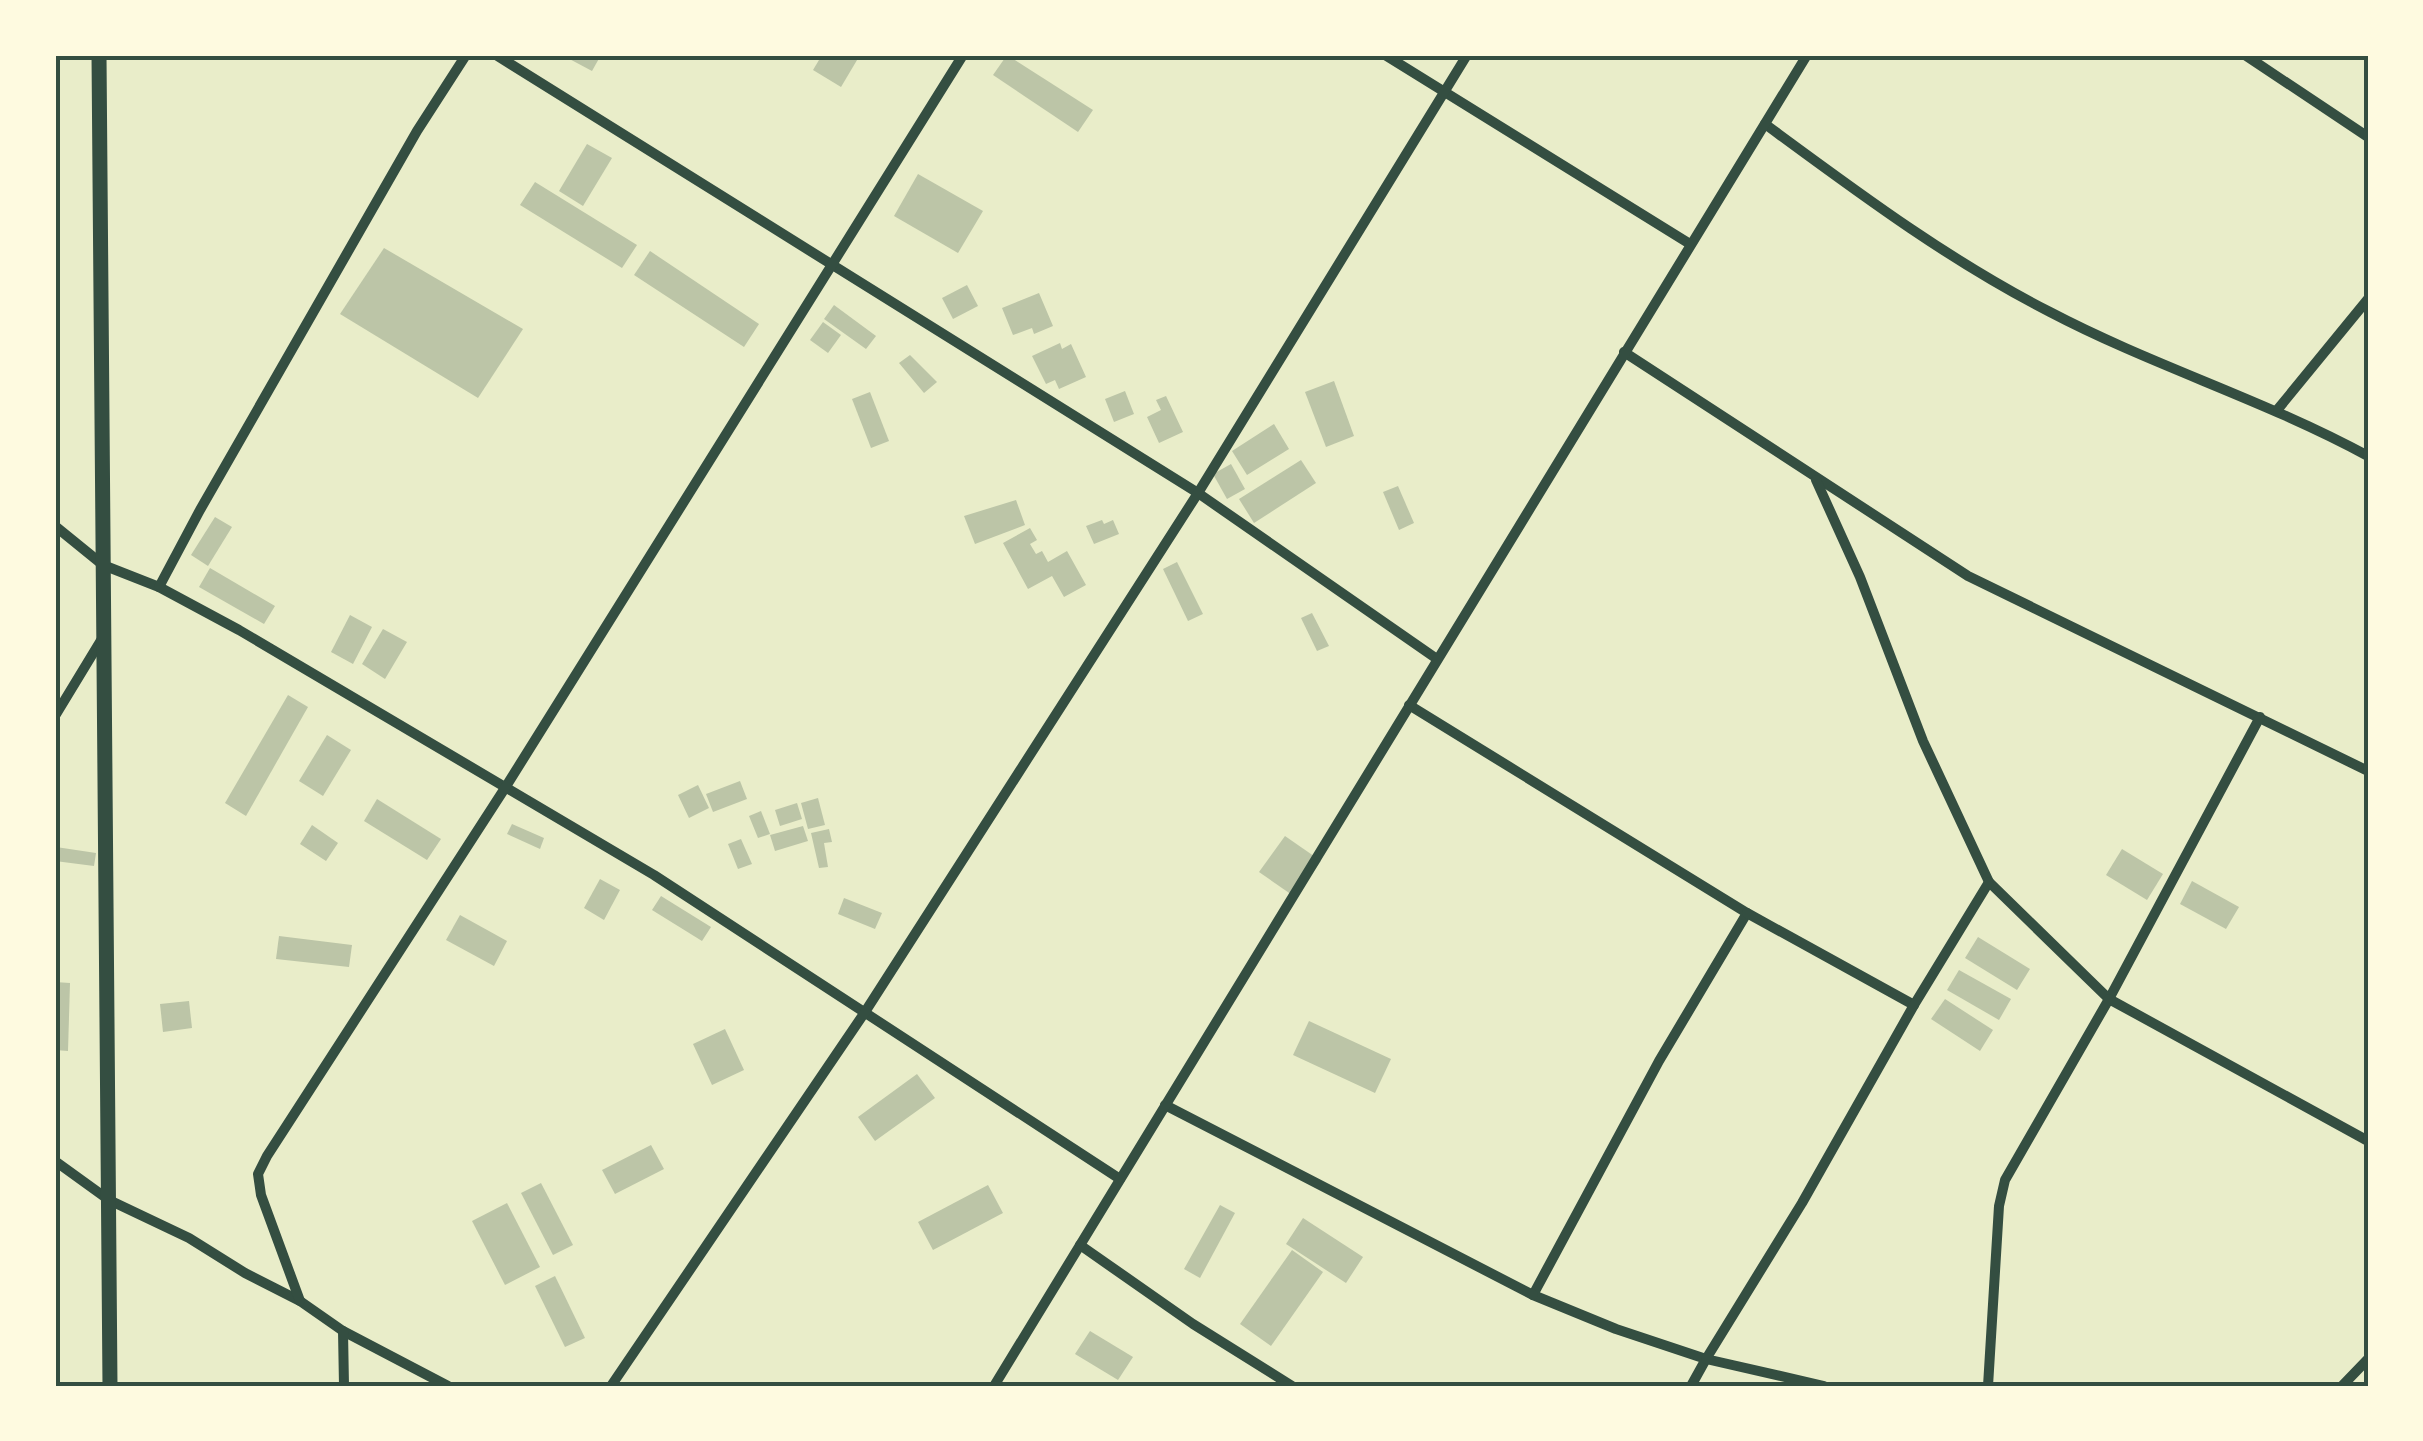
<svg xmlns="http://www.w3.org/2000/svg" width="2423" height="1441" viewBox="0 0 2423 1441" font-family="'PT Sans Narrow',sans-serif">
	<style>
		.building { fill: #bcc5a7 }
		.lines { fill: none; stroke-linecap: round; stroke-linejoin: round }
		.minor { stroke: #344e41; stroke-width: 10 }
		.secondary { stroke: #344e41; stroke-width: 15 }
		.neatline { fill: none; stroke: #344e41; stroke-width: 4 }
	</style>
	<rect width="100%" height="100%" fill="#e9edc9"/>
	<!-- building -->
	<g class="building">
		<polygon points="562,55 601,55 592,71"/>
		<polygon points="822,55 860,55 841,87 813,70"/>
		<polygon points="1007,55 1093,110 1078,132 993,75"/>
		<polygon points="587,144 612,158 583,206 559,191"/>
		<polygon points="918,174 983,211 958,253 894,216"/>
		<polygon points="535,182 637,245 622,268 520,205"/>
		<polygon points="384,248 523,329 478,398 340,314"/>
		<polygon points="650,251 759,324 744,347 634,275"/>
		<polygon points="967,285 978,306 953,319 942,298"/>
		<polygon points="1039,293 1053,326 1034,334 1032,328 1013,335 1002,308"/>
		<polygon points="834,305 876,336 866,349 824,319"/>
		<polygon points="823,322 841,335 828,353 810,340"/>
		<polygon points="1060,343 1062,349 1071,344 1086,377 1059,389 1055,380 1046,384 1032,356"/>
		<polygon points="910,355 937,382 924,393 899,363"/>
		<polygon points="1334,381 1354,436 1326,447 1305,392"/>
		<polygon points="1125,391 1134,414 1114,422 1105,399"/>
		<polygon points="870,392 889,441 871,448 852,399"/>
		<polygon points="1166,396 1183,432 1159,443 1147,417 1161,410 1156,400"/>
		<polygon points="1274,424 1289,449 1247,475 1232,451"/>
		<polygon points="1301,460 1316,483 1254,523 1239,499"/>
		<polygon points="1231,464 1245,489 1227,499 1213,474"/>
		<polygon points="1398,486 1414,523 1399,530 1383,492"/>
		<polygon points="1016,500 1025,525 975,544 964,516"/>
		<polygon points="215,517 232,527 208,566 191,555"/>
		<polygon points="1102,520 1104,524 1113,520 1119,534 1094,544 1086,526"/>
		<polygon points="1030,528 1037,540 1030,544 1036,554 1042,551 1048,562 1067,551 1086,585 1064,597 1052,576 1028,589 1003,543"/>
		<polygon points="1177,562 1203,614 1188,621 1163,569"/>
		<polygon points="210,568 275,606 264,624 199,587"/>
		<polygon points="1312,613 1329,646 1317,651 1301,618"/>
		<polygon points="350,615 372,627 353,664 331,652"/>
		<polygon points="383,629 407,642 385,679 362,664"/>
		<polygon points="288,695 308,707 246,816 225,803"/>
		<polygon points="327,735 351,750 323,796 299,781"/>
		<polygon points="740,781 747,799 713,812 706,794"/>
		<polygon points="698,785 709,808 689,818 678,795"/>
		<polygon points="818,798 825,825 808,829 801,803"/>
		<polygon points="377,799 441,839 427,860 364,821"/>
		<polygon points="797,803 802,819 780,826 775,810"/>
		<polygon points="761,811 770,834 758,838 749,816"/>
		<polygon points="512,824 544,838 540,849 507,834"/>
		<polygon points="312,825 338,843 326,861 300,844"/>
		<polygon points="803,826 808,841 775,851 770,835"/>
		<polygon points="829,829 832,842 824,843 828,867 819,868 811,833"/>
		<polygon points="1285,836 1321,861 1295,897 1259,872"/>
		<polygon points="741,839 752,864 738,869 728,844"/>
		<polygon points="56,847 96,853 94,866 55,861"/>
		<polygon points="2122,849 2163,874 2147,900 2106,875"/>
		<polygon points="600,879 620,890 604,920 584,908"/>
		<polygon points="2192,881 2239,907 2226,929 2180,904"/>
		<polygon points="661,896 711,927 702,941 652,910"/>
		<polygon points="844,898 882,913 875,929 838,914"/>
		<polygon points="460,915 507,941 494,966 446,940"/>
		<polygon points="279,936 352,945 349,967 276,959"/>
		<polygon points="1978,937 2030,969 2017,990 1965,958"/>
		<polygon points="1959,970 2011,999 1999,1020 1947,990"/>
		<polygon points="55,982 70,983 68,1051 55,1050"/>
		<polygon points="1945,999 1993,1030 1980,1051 1931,1019"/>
		<polygon points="189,1001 192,1028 163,1032 160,1004"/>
		<polygon points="1309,1021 1391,1059 1375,1093 1293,1055"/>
		<polygon points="725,1029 744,1070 712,1085 693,1044"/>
		<polygon points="917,1074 935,1098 875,1141 858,1117"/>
		<polygon points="651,1145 664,1169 615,1194 602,1170"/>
		<polygon points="541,1183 573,1245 553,1255 521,1193"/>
		<polygon points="988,1185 1003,1213 933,1250 918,1222"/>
		<polygon points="507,1203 540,1267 505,1285 472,1221"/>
		<polygon points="1220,1205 1235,1213 1200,1278 1184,1269"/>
		<polygon points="1303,1218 1363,1257 1346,1283 1286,1244"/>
		<polygon points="1292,1250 1323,1272 1271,1346 1240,1324"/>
		<polygon points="555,1276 585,1338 565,1347 535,1286"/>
		<polygon points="1090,1331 1133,1357 1118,1380 1075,1354"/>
	</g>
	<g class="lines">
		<!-- minor -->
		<g class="minor">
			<polyline points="496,55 1198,493 1437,659"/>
			<polyline points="1385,55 1690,244"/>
			<polyline points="2245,55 2368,137"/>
			<path d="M1765,124C1856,191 1948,260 2050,312C2153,366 2265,400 2368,456"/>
			<polyline points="1624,352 1968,576 2368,771"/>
			<polyline points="2278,409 2368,299"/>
			<polyline points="1816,480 1860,577 1923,741 1989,882 2109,999 2260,717"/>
			<polyline points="55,526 103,565 159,587 239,630 654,875 1120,1179"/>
			<polyline points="159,587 200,510 417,131 466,55"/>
			<polyline points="1409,705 1747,913 1659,1061 1533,1295 1616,1329 1706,1359 1691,1386"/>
			<polyline points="55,716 103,637"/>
			<polyline points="1747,913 1914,1005"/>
			<polyline points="1165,1105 1533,1295"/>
			<polyline points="55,1161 109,1200 189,1238 245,1273 300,1301 343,1331 448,1386"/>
			<polyline points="1080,1245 1193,1324 1292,1386"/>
			<polyline points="300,1301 261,1195 258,1174 267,1156 505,788 963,55"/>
			<polyline points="343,1331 344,1386"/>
			<polyline points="611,1386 865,1012 1198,493 1467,55"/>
			<polyline points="994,1386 1807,55"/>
			<polyline points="1824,1386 1706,1359 1802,1203 1914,1005 1989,882"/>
			<polyline points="1988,1386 1999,1206 2005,1180 2109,999 2368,1141"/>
			<polyline points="2342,1386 2368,1359"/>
		</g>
		<!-- secondary -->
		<polyline class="secondary" points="99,55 110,1386"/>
	</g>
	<!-- border -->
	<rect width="2423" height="1441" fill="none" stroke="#fefae0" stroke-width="115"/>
	<rect x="58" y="58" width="2308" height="1326" class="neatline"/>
</svg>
